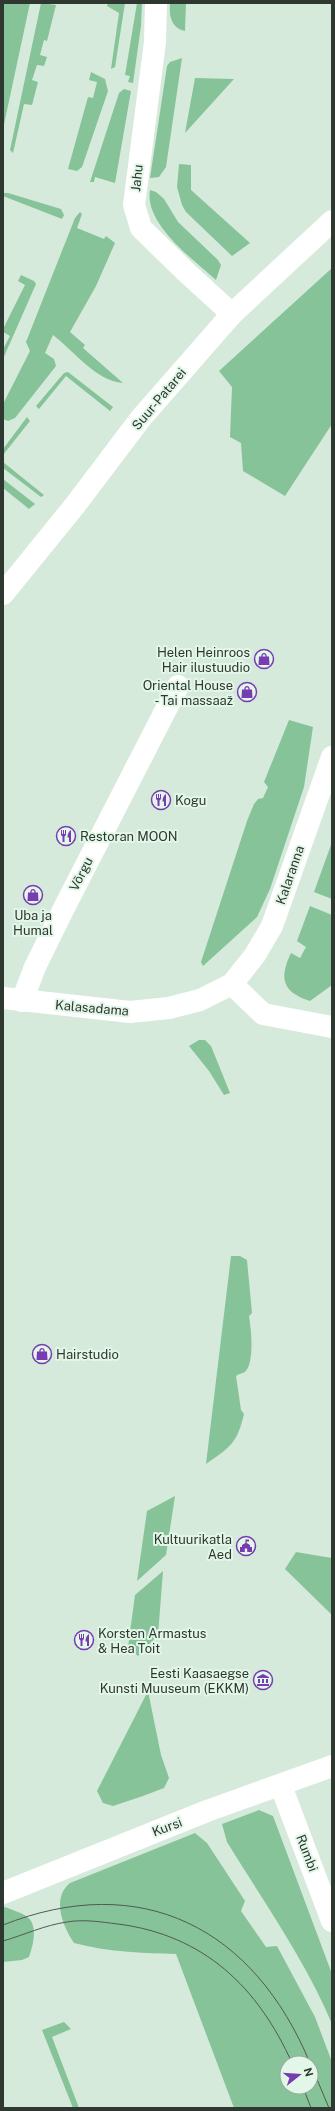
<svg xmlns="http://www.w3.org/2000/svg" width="335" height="2111" viewBox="0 0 335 2111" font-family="'Public Sans',sans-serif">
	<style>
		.green { fill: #86c399; fill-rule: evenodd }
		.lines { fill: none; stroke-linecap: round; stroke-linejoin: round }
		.street { stroke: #fff; stroke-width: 22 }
		.secondary { stroke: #fff; stroke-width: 22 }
		.tram { stroke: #505a52; stroke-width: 1 }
		.labels { text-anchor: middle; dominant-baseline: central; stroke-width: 4; stroke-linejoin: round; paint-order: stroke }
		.street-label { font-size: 13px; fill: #2f3731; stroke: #e3f7e8 }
		.poi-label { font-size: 13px; fill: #2f3731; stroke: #e3f7e8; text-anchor: end }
	</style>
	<rect width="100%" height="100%" fill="#d6eadb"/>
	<!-- green -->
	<g class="green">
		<polygon points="3,3 30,3 3,129"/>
		<polygon points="41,3 56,5 47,41 44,40 40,55 47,57 44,66 37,65 32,80 38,82 32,105 24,104 13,153 10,150"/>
		<polygon points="108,3 125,3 115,67 111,69 119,13 107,6"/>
		<polygon points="137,3 142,3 141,26 133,83 128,82 130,76 125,75"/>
		<path d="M170,3H186L185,31C171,28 169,16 170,3Z"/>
		<polygon points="182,58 166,167 159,177 150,178 167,66 170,62"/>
		<polygon points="91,72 105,79 108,91 82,167 77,171 68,169 88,97 93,98 97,82 89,80"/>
		<polygon points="195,78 234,79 185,133"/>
		<polygon points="124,89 131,91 115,183 95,177 94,182 90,182 119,93"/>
		<polygon points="179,164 191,165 191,190 250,243 232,256 186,212 182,205 177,187"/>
		<path d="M150,190L156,192L164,199L178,222L218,260L221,265L216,280C194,260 144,224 150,190Z"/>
		<polygon points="3,193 8,193 61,209 64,215 62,219 3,196"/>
		<path d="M80,212L82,214L77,228L104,239L106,236L115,243L96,286L70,332L85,345L83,348L123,383C96,381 74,351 53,335L45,353L54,359L56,366L15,418L8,421L3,419V404L30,351L26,342L75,218Z"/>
		<polygon points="332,268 332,424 285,496 243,471 241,443 230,437 232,387 219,371"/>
		<polygon points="21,275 34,281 36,284 3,359 3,349 10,336 3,332 3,329 25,285 18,281"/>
		<polygon points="68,372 113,407 110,411 66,376 39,409 36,406 64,373"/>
		<polygon points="27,417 30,421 3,455 3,449"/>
		<polygon points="3,462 44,495 41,497 3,468"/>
		<polygon points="3,479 35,504 29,509 3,488"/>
		<polygon points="289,720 313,727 304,787 270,889 257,917 203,966 201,962 247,821 254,804 258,799 263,798 268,787 264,782"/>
		<polygon points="332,842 332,899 314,892"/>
		<path d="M310,906L332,915V985L310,1001C282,992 279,978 291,953L300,958L306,947L297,941Z"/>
		<polygon points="199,1040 205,1040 211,1046 230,1093 224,1095 209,1071 189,1046"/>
		<path d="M231,1256H240L247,1260L252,1313L249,1316C251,1328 255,1362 245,1372C243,1373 238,1374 236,1376L241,1410L244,1414C237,1444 230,1447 206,1464Z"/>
		<polygon points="175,1496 166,1555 137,1581 147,1511"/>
		<polygon points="296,1552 332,1558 332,1615 285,1569"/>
		<polygon points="163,1571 158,1635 138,1656 128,1647 135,1595"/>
		<polygon points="148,1691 161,1755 169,1778 164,1788 143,1796 113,1806 103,1803 97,1791"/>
		<path d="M259,1810L273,1816L332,1974V2024C307,1963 262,1899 227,1842L222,1824Z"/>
		<path d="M195,1833L207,1843L245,1901L241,1911L266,1947L277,1946L315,2017L332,2062V2108H234L176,1954C142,1953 108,1952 74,1943C63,1927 51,1898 70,1883ZM287,2063H311V2087H287Z"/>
		<path d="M5,1907C12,1910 20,1912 26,1916C39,1924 33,1946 29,1957L22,1960L3,1962V1908Z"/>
		<polygon points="64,2022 71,2029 52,2037 79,2108 73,2108 42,2030"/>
	</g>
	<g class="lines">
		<!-- street -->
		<g class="street">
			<polyline points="156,3 155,42 134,205 141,228 186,272 232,314"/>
			<polyline points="3,594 76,504 141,418 232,314 332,221"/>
			<polyline points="232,984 263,1014 332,1027"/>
			<polyline points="22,1001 35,967 64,908 178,686"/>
			<polyline points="281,1786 332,1921"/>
			<polyline points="3,1893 207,1811 332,1766"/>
		</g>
		<!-- secondary -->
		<polyline class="secondary" points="3,998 130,1012 169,1008 200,1000 232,984 255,955 272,926 332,757"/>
		<!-- tram -->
		<g class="tram">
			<path d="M3,1925C142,1870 254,1928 310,2063"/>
			<path d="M3,1941C24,1935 45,1925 67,1922C84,1919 101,1922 118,1924C204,1935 258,1987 292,2063"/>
			<polyline points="311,2065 329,2108"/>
			<polyline points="303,2087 311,2108"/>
		</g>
	</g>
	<!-- icons -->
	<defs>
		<g id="shop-ring" transform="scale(1)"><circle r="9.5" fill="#e3f7e8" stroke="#773cb2" stroke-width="1.5"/><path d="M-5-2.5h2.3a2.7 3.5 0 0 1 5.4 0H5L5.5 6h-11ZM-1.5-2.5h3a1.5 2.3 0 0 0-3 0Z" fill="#773cb2"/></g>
		<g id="restaurant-ring" transform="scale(1)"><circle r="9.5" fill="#e3f7e8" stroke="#773cb2" stroke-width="1.5"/><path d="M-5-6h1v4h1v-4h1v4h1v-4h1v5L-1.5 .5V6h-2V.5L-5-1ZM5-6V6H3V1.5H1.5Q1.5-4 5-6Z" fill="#773cb2"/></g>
		<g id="civic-ring" transform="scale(1)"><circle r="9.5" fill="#e3f7e8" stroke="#773cb2" stroke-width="1.5"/><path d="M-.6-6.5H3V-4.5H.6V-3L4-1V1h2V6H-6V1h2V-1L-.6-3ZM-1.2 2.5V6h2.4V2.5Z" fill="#773cb2"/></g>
		<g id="museum-ring" transform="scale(1)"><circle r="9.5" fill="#e3f7e8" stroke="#773cb2" stroke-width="1.5"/><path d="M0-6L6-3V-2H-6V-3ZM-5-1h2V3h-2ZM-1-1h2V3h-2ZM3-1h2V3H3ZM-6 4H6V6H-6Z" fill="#773cb2"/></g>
	</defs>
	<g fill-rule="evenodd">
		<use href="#shop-ring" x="264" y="659"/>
		<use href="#shop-ring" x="247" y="692"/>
		<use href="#restaurant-ring" x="161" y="800"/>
		<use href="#restaurant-ring" x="66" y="836"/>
		<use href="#shop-ring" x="33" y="895"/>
		<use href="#shop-ring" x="42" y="1354"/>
		<use href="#civic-ring" x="246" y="1546"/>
		<use href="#restaurant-ring" x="84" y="1640"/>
		<use href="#museum-ring" x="263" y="1680"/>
	</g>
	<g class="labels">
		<!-- street labels -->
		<g class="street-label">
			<text transform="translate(137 178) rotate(-84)">Jahu</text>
			<text transform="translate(159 399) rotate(-50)">Suur-Patarei</text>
			<text transform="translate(81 874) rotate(-63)">Võrgu</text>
			<text transform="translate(290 875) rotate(-71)">Kalaranna</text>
			<text transform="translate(92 1008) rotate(5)">Kalasadama</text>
			<text transform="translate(167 1827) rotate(-21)">Kursi</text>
			<text transform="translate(307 1853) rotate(69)">Rumbi</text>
		</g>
		<!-- poi labels -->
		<g class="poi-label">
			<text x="250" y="652">Helen Heinroos<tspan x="250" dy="15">Hair ilustuudio</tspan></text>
			<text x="233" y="685">Oriental House<tspan x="233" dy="15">- Tai massaaž</tspan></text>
			<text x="175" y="800" text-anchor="start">Kogu</text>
			<text x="80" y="836" text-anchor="start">Restoran MOON</text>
			<text x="33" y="915" text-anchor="middle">Uba ja<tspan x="33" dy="15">Humal</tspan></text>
			<text x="56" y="1354" text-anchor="start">Hairstudio</text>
			<text x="232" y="1539">Kultuurikatla<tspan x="232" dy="15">Aed</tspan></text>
			<text x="98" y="1633" text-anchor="start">Korsten Armastus<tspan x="98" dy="15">&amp; Hea Toit</tspan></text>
			<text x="249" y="1673">Eesti Kaasaegse<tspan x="249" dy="15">Kunsti Muuseum (EKKM)</tspan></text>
		</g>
	</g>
	<!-- border -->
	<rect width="335" height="2111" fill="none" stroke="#2f3731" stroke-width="8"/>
	<!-- north arrow -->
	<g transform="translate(299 2075) rotate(73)"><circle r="19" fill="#e3f7e8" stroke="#9baa9f"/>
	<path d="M0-3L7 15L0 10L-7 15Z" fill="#773cb2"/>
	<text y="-6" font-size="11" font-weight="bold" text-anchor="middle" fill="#2f3731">N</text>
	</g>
</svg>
